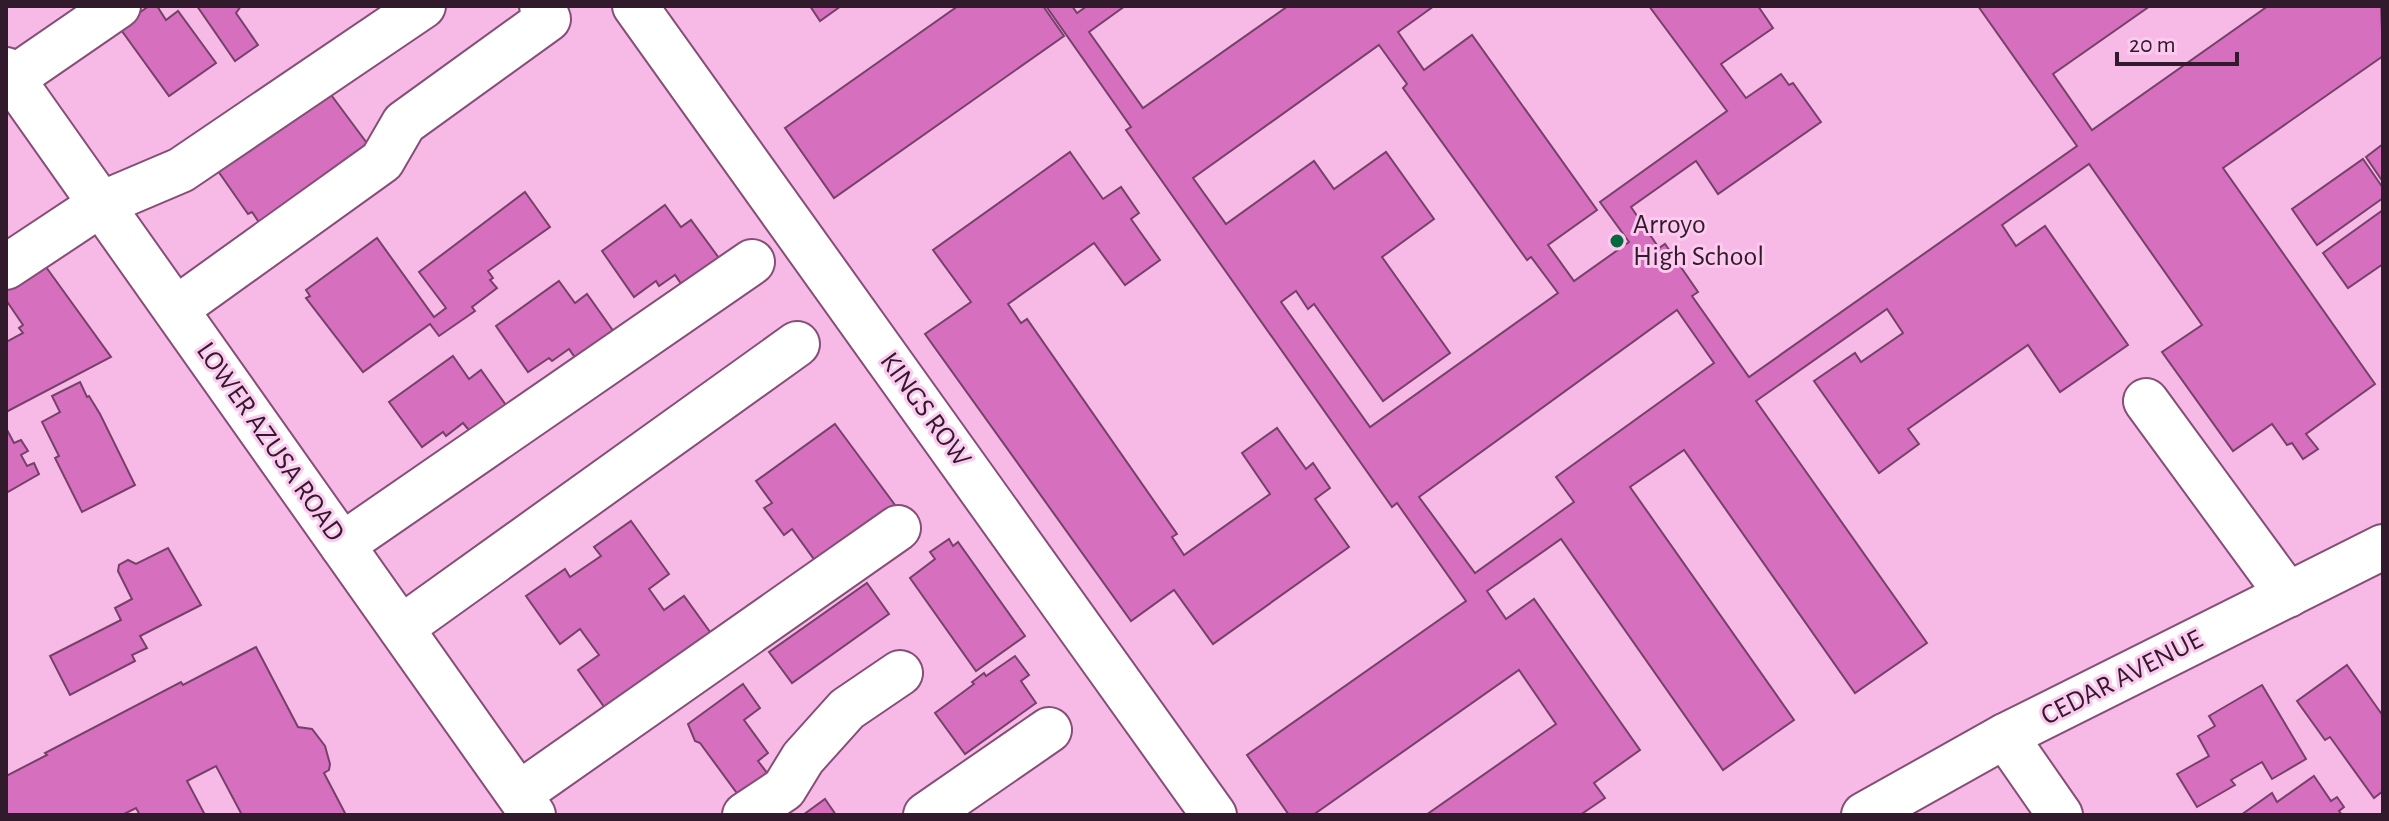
<svg xmlns="http://www.w3.org/2000/svg" width="2389" height="821" viewBox="0 0 2389 821" font-family="'Alegreya Sans',sans-serif">
	<style>
		.building { fill: #d76fbf; stroke: #764169; stroke-width: 2; fill-rule: evenodd }
		.lines { fill: none; stroke-linecap: round; stroke-linejoin: round }
		.minor-casing { stroke: #854e77; stroke-width: 48 }
		.major-casing { stroke: #854e77; stroke-width: 48 }
		.minor { stroke: #fff; stroke-width: 44 }
		.major { stroke: #fff; stroke-width: 44 }
		.poi-dot { fill: #05693e; stroke: #fdcaef; stroke-width: 3 }
		.labels { text-anchor: middle; dominant-baseline: central; stroke-width: 6; stroke-linejoin: round; paint-order: stroke }
		.poi-label { font-size: 28px; fill: #311a2b; stroke: #fdcaef; text-anchor: start }
		.street-label { font-size: 28px; fill: #311a2b; stroke: #fdcaef }
	</style>
	<rect width="100%" height="100%" fill="#f7b9e6"/>
	<!-- building -->
	<g class="building">
		<polygon points="149,6 157,6 166,20 178,11 216,63 169,96 119,27"/>
		<polygon points="197,6 241,6 236,13 258,45 235,61"/>
		<polygon points="810,6 841,6 820,21"/>
		<polygon points="958,6 1043,6 1064,36 834,198 785,128"/>
		<path d="M1046,6H1072L1077,13L1087,6H1125L1089,32L1143,108L1288,6H1434L1398,32L1424,70L1472,35L1597,210L1548,245L1574,281L1629,242L1600,202L1727,111L1649,6H1758L1773,28L1721,64L1746,98L1781,74L1789,85L1793,83L1821,122L1718,194L1696,161L1631,207L1659,248L1665,244L1698,292L1692,296L1749,377L2077,146L1978,6H2150L2053,74L2092,130L2268,6H2381L2383,56L2223,168L2375,384L2306,434L2318,449L2303,459L2292,443L2287,445L2272,424L2233,451L2162,352L2202,325L2089,164L2002,225L2016,246L2045,226L2128,345L2060,392L2028,345L1908,429L1919,444L1879,473L1814,381L1855,353L1861,362L1903,333L1887,309L1756,401L1927,643L1855,693L1684,450L1630,487L1794,720L1723,770L1561,539L1487,591L1506,619L1534,599L1640,750L1594,783L1605,798L1580,815H1426L1556,724L1519,670L1313,815H1289L1247,755L1466,601L1397,503L1392,507L1126,130L1131,127ZM1379,45L1407,84L1403,88L1527,260L1531,257L1558,293L1370,427L1281,302L1296,291L1308,309L1314,304L1383,401L1450,353L1382,257L1434,219L1386,152L1334,189L1314,161L1226,224L1193,178ZM1677,310L1714,363L1556,477L1574,502L1475,573L1419,497Z"/>
		<polygon points="323,84 375,154 265,231 252,212 248,214 218,171"/>
		<polygon points="2383,144 2383,182 2366,157"/>
		<polygon points="1070,152 1103,199 1121,187 1139,213 1131,219 1160,260 1125,285 1094,243 1008,304 1021,323 1027,319 1177,534 1172,537 1184,555 1270,494 1242,453 1277,428 1306,469 1313,463 1330,488 1315,499 1349,547 1213,644 1174,590 1131,621 925,334 971,302 933,250"/>
		<polygon points="2363,159 2383,188 2383,198 2317,245 2292,209"/>
		<polygon points="525,192 550,227 488,271 493,278 490,280 497,288 472,307 475,311 439,336 430,324 363,372 306,298 310,296 306,290 377,238 434,317 446,308 419,272"/>
		<polygon points="665,205 681,227 691,220 719,258 682,285 675,275 659,286 656,281 634,297 602,251"/>
		<polygon points="2383,210 2383,264 2348,288 2323,253"/>
		<polygon points="46,267 111,357 6,412 6,342 23,333 19,328 23,325 6,300 6,290"/>
		<polygon points="559,281 575,303 587,294 614,332 576,359 569,349 552,361 549,358 528,372 496,326"/>
		<polygon points="453,356 469,379 481,370 508,408 472,434 463,423 446,436 443,432 422,447 389,402"/>
		<polygon points="80,382 87,397 89,396 100,414 135,485 82,512 55,458 59,456 42,422 60,412 52,396"/>
		<polygon points="835,424 895,505 816,562 792,529 784,535 764,508 772,503 756,481"/>
		<polygon points="6,428 14,443 21,440 28,451 21,455 27,466 34,463 39,474 6,493"/>
		<polygon points="631,521 669,574 649,589 664,610 684,596 718,643 612,718 578,670 599,655 580,629 560,644 526,596 565,569 570,577 601,556 594,547"/>
		<polygon points="949,539 953,546 958,542 1025,636 976,671 910,578 935,559 930,552"/>
		<polygon points="168,548 201,605 140,636 147,648 132,655 135,661 70,695 50,656 121,620 115,608 132,599 118,571 119,565 128,560 136,564"/>
		<polygon points="867,583 889,614 792,683 769,652"/>
		<polygon points="256,647 298,727 312,729 325,746 330,764 329,770 324,773 346,815 242,815 216,766 187,781 205,815 140,815 136,808 122,815 6,815 6,776 47,755 45,753 181,682 183,685"/>
		<polygon points="1015,656 1029,675 1021,681 1036,703 965,754 935,713 974,684 972,682 984,673 986,676"/>
		<polygon points="2347,665 2383,716 2383,791 2374,798 2330,737 2325,740 2297,701"/>
		<polygon points="743,684 760,708 744,720 768,753 758,761 771,778 742,800 700,743 695,741 688,724"/>
		<polygon points="2262,685 2306,759 2272,779 2262,762 2231,780 2235,785 2197,807 2177,774 2209,756 2198,736 2215,726 2209,716"/>
		<polygon points="2314,776 2331,801 2337,797 2344,807 2339,811 2342,815 2241,815 2272,793 2277,802"/>
		<polygon points="825,799 836,815 803,815"/>
	</g>
	<g class="lines">
		<!-- minor casing -->
		<g class="minor-casing">
			<g id="minor">
				<polyline points="635,6 1214,815"/>
				<polyline points="12,79 118,6"/>
				<polyline points="6,267 101,204 181,170 423,6"/>
				<polyline points="176,309 382,161 404,123 548,19 542,6"/>
				<polyline points="2146,401 2288,595"/>
				<polyline points="342,545 752,262"/>
				<polyline points="401,628 797,344"/>
				<polyline points="2005,736 2060,815"/>
				<polyline points="519,794 898,528"/>
				<polyline points="745,815 784,789 803,758 847,709 900,673"/>
				<polyline points="926,815 1049,730"/>
				<polyline points="1864,815 2005,736 2383,547"/>
			</g>
		</g>
		<!-- major casing -->
		<g class="major-casing">
			<polyline id="major" points="6,70 533,815"/>
		</g>
		<!-- minor -->
		<use href="#minor" class="minor"/>
		<!-- major -->
		<use href="#major" class="major"/>
	</g>
	<!-- markers -->
	<circle class="poi-dot" cx="1617" cy="241" r="8"/>
	<g class="labels">
		<!-- poi labels -->
		<g class="poi-label">
			<text x="1633" y="225">Arroyo<tspan x="1633" dy="32">High School</tspan></text>
		</g>
		<!-- street labels -->
		<g class="street-label">
			<text transform="translate(925 410) rotate(54)">KINGS ROW</text>
			<text transform="translate(270 442) rotate(55)">LOWER AZUSA ROAD</text>
			<text transform="translate(2122 678) rotate(-27)">CEDAR AVENUE</text>
		</g>
	</g>
	<!-- border -->
	<rect width="2389" height="821" fill="none" stroke="#311a2b" stroke-width="16"/>
	<!-- scale -->
	<path d="M2117 52v12h120v-12" fill="none" stroke="#311a2b" stroke-width="4"/>
	<text x="2129" y="52" font-size="24" fill="#311a2b" stroke="#fdcaef" stroke-width="6" paint-order="stroke">20 m</text>
</svg>
